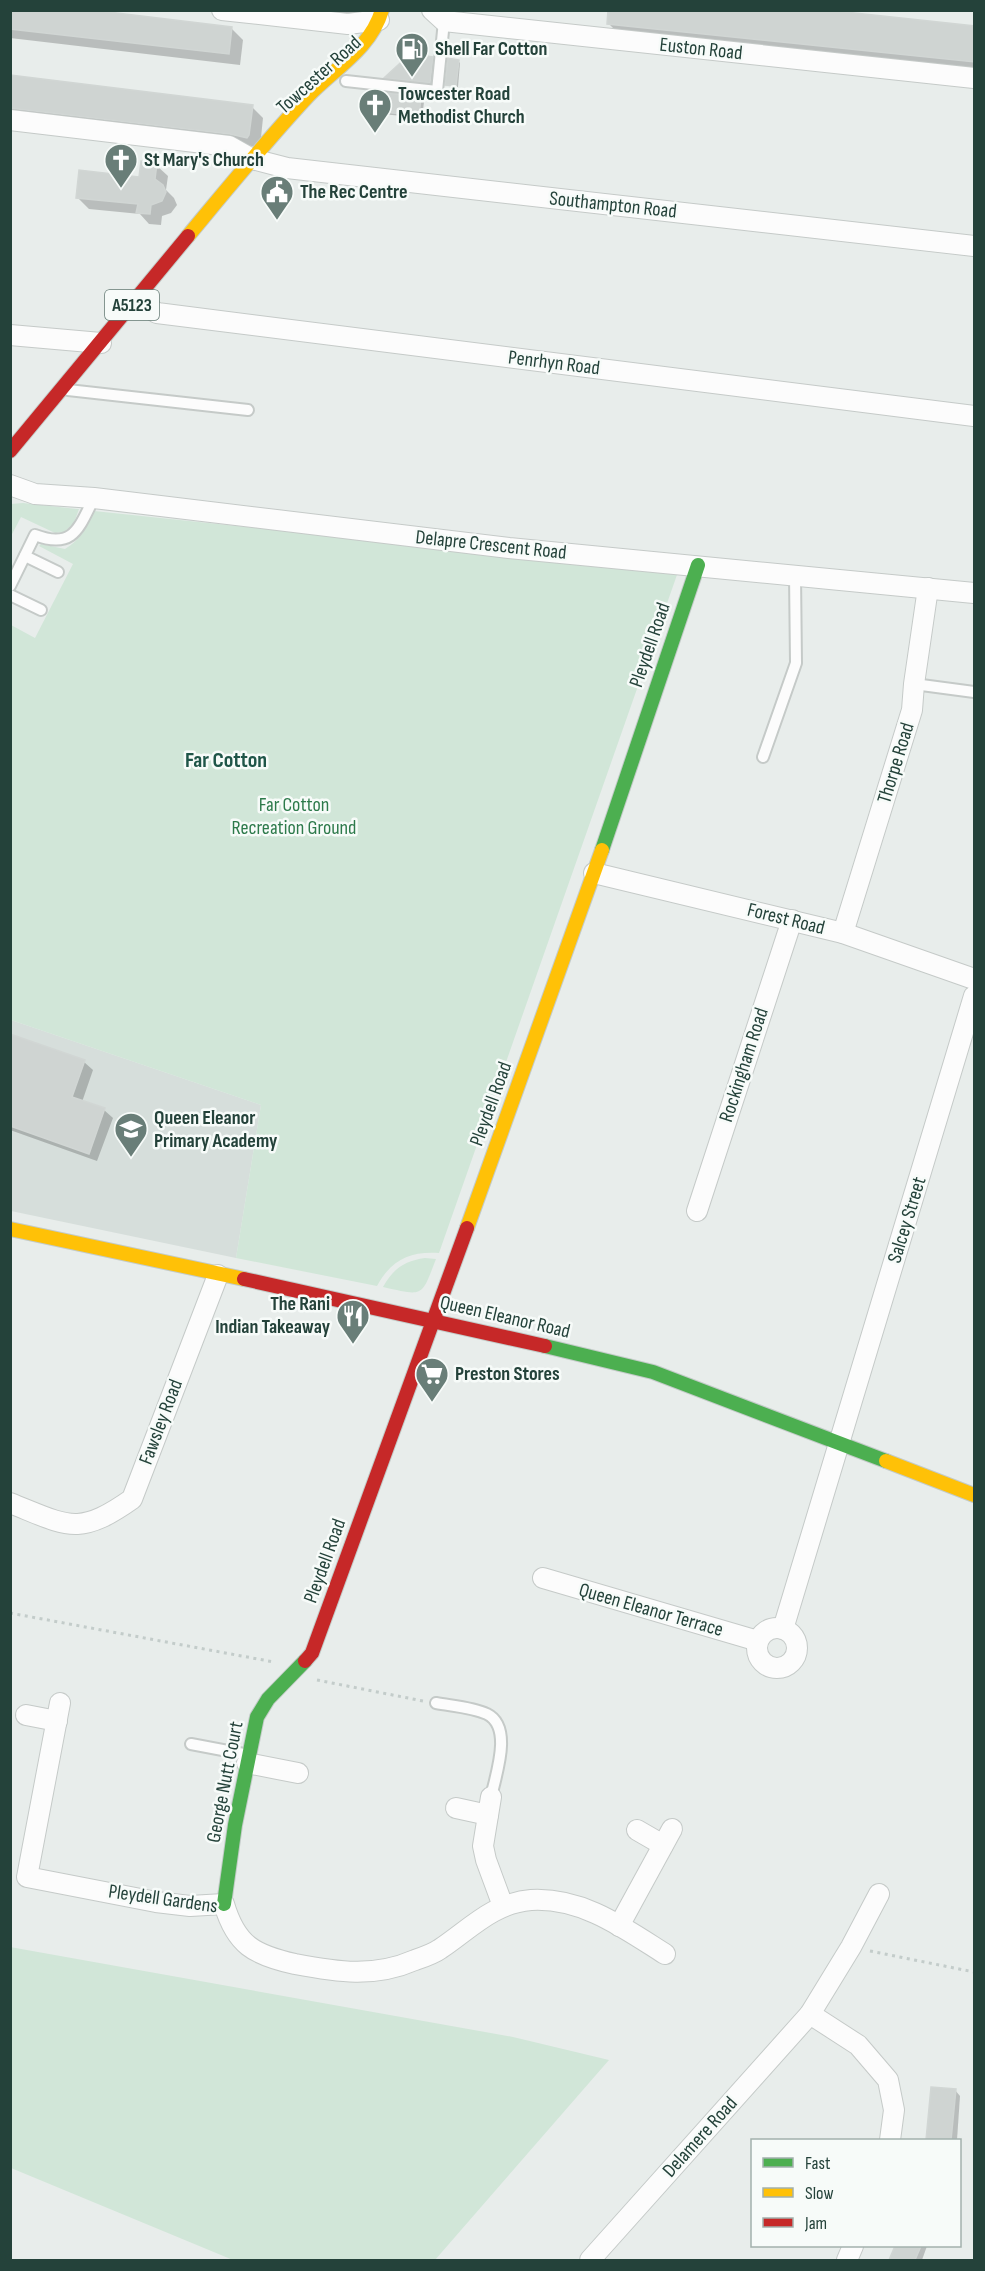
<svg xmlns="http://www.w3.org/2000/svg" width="985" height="2271" viewBox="0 0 985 2271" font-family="'Sofia Sans Condensed',sans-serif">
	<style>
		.built { fill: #d6dedb }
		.green { fill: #d1e6d8 }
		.shadow { fill: #0003 }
		.building { fill: #cfd4d2; stroke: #d1d6d4; stroke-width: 1.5 }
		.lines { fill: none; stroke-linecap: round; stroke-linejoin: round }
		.lane-casing { stroke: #c5cac8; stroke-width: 14 }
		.street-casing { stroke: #c5cac8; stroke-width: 22 }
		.fast-casing { stroke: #c3cbc8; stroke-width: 16 }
		.slow-casing { stroke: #c3cbc8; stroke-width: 16 }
		.jam-casing { stroke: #c3cbc8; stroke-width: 16 }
		.path { stroke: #c3ccca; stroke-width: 3; stroke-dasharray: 3 4.5; stroke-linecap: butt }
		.lane { stroke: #fcfcfc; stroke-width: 10 }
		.street { stroke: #fcfcfc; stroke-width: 20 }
		.fast { stroke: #4caf50; stroke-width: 14 }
		.slow { stroke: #ffc107; stroke-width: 14 }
		.jam { stroke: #c62828; stroke-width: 14 }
		.labels { text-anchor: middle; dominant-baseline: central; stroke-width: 5; stroke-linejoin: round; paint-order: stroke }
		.shield { fill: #f7fbf9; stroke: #637a73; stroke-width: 1.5 }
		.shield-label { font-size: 18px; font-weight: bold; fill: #24423a }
		.poi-label { font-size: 20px; font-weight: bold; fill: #24423a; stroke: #f7fbf9; text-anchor: start }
		.street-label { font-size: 20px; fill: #24423a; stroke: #f7fbf9 }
		.park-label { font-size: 20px; fill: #2d7a4b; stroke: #f7fbf9 }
		.quarter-label { font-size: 22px; font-weight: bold; fill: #1f5548; stroke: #f7fbf9 }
	</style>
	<rect width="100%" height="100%" fill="#e8edeb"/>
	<!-- built -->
	<polygon class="built" points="11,1020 261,1105 236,1258 11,1211"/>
	<!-- green -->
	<g class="green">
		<polygon points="23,503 77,509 79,509 74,523 64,532 55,533 21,517 11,536 11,504"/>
		<path d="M94,511L678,572L439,1253C410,1251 391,1260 377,1286L236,1258L261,1105L11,1020V625L35,638L73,564L39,546L41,544L65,549C81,539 87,528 94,511Z"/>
		<path d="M425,1258L436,1259C421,1298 424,1296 383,1287C393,1269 404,1261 425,1258Z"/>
		<polygon points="10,1947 513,2037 609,2060 435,2260 233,2260 11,2168"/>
	</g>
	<!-- shadow -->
	<g class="shadow">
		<polygon points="10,10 231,28 243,40 240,65 10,38"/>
		<polygon points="273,10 370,10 369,22"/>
		<polygon points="609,24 974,27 974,71 620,35"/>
		<polygon points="432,58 435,60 432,84 386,78"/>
		<polygon points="458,61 460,63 458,87 449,86 447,84"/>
		<polygon points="10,77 252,107 263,118 260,147 10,117"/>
		<polygon points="420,98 424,102 422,118 372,113 369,110"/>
		<polygon points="156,165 168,176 166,190 174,198 177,205 171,213 162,216 161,225 149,224 140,214 89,209 78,198 141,178"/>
		<polygon points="10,1035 84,1062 93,1070 82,1102 104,1110 113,1118 97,1161 10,1130"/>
		<polygon points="955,2090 960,2096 957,2140 927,2140 930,2127"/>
		<polygon points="896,2246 927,2246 922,2260 890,2260"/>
	</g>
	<!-- building -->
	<g class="building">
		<polygon points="10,10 92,10 232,27 229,54 10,29"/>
		<polygon points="608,10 827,10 975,26 975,62 607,24"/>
		<polygon points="410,54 433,57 430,83 384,78"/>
		<polygon points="448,58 459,60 456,86 445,85"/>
		<polygon points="10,75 253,105 249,135 247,138 230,134 10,108"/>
		<polygon points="369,91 421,97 419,116 367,110"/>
		<polygon points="141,161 157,163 155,179 163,185 166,192 162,201 151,205 150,214 136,213 138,204 76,198 79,170 139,177"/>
		<polygon points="10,1034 85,1060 72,1097 105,1108 89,1154 10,1126"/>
		<polygon points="931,2087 956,2089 951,2140 926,2140"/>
		<polygon points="895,2246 921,2246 915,2260 889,2260"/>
	</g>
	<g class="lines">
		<!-- lane casing -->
		<g class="lane-casing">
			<g id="lane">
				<polyline points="346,81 437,91 444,21"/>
				<polyline points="68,390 248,410"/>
				<polyline points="25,556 58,572"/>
				<path d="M10,586L35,535C74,550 79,527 94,498"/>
				<polyline points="10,595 41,610"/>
				<polyline points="914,684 974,692"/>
				<polyline points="763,757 796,663 795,575"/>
				<path d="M436,1703C452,1706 472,1707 487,1714C513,1727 496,1774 491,1797"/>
				<polyline points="191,1744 249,1755"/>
			</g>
		</g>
		<!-- street casing -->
		<g class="street-casing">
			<g id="street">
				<polyline points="222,10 348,24 379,20"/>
				<polyline points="432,10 444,21 974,78"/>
				<polyline points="10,120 229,146 252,159 287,168 974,246"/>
				<polyline points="137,300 157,313 974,416"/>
				<polyline points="10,335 101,343"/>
				<polyline points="10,485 35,494 94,498 509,548 974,593"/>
				<polyline points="594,873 843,933 974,979"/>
				<polyline points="843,933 912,710 914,684 928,588"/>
				<polyline points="697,1211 792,920"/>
				<path d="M10,1503C68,1526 78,1537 132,1499L218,1275"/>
				<polyline points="543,1578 758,1641"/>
				<circle cx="777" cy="1648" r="20"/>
				<polyline points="783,1629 974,996"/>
				<path d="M60,1703L27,1877L156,1902L190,1906L224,1904C236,1945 254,1955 295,1964C337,1972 374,1978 415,1960C424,1957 433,1954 440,1949C470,1929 493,1903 531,1900C582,1897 624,1928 665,1954"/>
				<polyline points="26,1715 57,1721"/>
				<polyline points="247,1763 298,1773"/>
				<polyline points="491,1797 483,1846 486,1860 503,1906"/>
				<polyline points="456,1808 488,1815"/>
				<polyline points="637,1830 663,1845"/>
				<polyline points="619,1926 672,1829"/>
				<polyline points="810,2014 858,2045 888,2080 894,2110 890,2140"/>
				<polyline points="590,2260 810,2014 851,1947 879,1894"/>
				<polyline points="847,2260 853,2246"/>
			</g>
		</g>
		<!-- fast casing -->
		<g class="fast-casing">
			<g id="fast">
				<polyline points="602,850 698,565"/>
				<polyline points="545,1346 653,1372 886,1461"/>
				<polyline points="224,1904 235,1825 257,1717 268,1699 305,1661"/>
			</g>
		</g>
		<!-- slow casing -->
		<g class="slow-casing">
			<g id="slow">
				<path d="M188,236C227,189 266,141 308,96C334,69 371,48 382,10"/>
				<polyline points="467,1228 602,850"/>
				<polyline points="10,1229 244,1279"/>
				<polyline points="886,1461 974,1495"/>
			</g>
		</g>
		<!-- jam casing -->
		<g class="jam-casing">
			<g id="jam">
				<polyline points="10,451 188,236"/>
				<polyline points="244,1279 545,1346"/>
				<polyline points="305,1661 312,1653 467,1228"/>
			</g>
		</g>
		<!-- path -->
		<g class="path">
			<polyline points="10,1613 274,1662"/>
			<polyline points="317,1680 423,1701"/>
			<polyline points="870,1951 974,1972"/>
		</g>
		<!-- lane -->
		<use href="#lane" class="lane"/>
		<!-- street -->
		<use href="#street" class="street"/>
		<!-- fast -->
		<use href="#fast" class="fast"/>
		<!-- slow -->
		<use href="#slow" class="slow"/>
		<!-- jam -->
		<use href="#jam" class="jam"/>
	</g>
	<!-- icons -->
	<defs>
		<g id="fuel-pin" transform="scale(1.725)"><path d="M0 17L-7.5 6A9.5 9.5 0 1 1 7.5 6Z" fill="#697e78" stroke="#f7fbf9"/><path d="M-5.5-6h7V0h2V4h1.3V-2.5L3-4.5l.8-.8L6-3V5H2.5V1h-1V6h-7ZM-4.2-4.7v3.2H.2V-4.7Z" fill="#fff"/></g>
		<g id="church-pin" transform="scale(1.725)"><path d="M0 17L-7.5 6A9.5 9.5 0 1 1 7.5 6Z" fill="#697e78" stroke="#f7fbf9"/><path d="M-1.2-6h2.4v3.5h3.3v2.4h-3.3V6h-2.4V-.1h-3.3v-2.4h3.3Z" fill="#fff"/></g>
		<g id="civic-pin" transform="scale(1.725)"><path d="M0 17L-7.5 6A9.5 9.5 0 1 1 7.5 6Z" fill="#697e78" stroke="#f7fbf9"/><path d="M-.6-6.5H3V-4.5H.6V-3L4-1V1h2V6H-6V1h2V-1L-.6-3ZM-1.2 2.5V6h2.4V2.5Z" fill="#fff"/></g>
		<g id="school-pin" transform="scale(1.725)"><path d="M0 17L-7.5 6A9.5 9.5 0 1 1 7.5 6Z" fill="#697e78" stroke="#f7fbf9"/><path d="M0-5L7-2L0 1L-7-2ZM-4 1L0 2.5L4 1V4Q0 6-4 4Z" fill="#fff"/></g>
		<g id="restaurant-pin" transform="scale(1.725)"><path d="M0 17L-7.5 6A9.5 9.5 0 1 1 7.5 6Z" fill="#697e78" stroke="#f7fbf9"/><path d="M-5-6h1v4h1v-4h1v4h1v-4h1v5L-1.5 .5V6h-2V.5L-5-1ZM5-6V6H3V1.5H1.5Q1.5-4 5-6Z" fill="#fff"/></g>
		<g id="supermarket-pin" transform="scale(1.725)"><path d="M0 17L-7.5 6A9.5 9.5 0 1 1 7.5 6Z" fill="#697e78" stroke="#f7fbf9"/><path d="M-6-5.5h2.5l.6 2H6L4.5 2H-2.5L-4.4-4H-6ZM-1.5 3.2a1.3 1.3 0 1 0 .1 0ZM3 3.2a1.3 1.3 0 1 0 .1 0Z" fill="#fff"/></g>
	</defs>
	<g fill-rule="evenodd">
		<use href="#fuel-pin" x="412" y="49"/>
		<use href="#church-pin" x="375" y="105"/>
		<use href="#church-pin" x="121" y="160"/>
		<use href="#civic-pin" x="277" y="192"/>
		<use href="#school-pin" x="131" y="1129"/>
		<use href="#restaurant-pin" x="353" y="1316"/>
		<use href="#supermarket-pin" x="432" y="1374"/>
	</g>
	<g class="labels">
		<!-- shield labels -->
		<rect class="shield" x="105" y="290" width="54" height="30" rx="4.5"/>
		<g class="shield-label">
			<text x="132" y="305">A5123</text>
		</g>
		<!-- poi labels -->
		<g class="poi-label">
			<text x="435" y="49">Shell Far Cotton</text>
			<text x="398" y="94">Towcester Road<tspan x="398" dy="23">Methodist Church</tspan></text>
			<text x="144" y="160">St Mary's Church</text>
			<text x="300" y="192">The Rec Centre</text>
			<text x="154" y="1118">Queen Eleanor<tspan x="154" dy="23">Primary Academy</tspan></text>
			<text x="330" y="1304" text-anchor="end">The Rani<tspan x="330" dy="23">Indian Takeaway</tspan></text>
			<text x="455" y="1374">Preston Stores</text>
		</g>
		<!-- street labels -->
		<g class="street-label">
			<text transform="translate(701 49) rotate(6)">Euston Road</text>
			<text transform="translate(319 75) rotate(-42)">Towcester Road</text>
			<text transform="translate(613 205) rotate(6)">Southampton Road</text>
			<text transform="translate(554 363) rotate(7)">Penrhyn Road</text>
			<text transform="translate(491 545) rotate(6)">Delapre Crescent Road</text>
			<text transform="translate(650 645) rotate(-71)">Pleydell Road</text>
			<text transform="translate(896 763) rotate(-73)">Thorpe Road</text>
			<text transform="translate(786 919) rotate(14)">Forest Road</text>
			<text transform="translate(744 1065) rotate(-72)">Rockingham Road</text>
			<text transform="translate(491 1104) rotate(-70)">Pleydell Road</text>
			<text transform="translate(907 1220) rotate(-73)">Salcey Street</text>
			<text transform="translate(505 1317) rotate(13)">Queen Eleanor Road</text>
			<text transform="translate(161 1422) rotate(-69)">Fawsley Road</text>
			<text transform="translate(325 1561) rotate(-70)">Pleydell Road</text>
			<text transform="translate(651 1610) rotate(16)">Queen Eleanor Terrace</text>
			<text transform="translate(225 1782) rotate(-79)">George Nutt Court</text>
			<text transform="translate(163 1899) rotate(8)">Pleydell Gardens</text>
			<text transform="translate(700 2137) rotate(-48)">Delamere Road</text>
		</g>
		<!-- park labels -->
		<g class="park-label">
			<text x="294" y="805">Far Cotton<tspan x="294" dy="23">Recreation Ground</tspan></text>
		</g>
		<!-- quarter labels -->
		<g class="quarter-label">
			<text x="226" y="760">Far Cotton</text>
		</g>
	</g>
	<!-- border -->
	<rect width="985" height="2271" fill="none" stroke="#24423a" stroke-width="24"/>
	<!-- legend -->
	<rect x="751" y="2139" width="210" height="108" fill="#f7fbf9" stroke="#a3b1ad" stroke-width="1.5"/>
	<rect x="763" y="2158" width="30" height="9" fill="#4caf50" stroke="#a3b1ad" stroke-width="1.5"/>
	<text x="805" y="2169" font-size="18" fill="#24423a">Fast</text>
	<rect x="763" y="2188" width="30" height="9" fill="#ffc107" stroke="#a3b1ad" stroke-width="1.5"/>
	<text x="805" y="2199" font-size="18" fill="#24423a">Slow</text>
	<rect x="763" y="2218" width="30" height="9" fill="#c62828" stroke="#a3b1ad" stroke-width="1.5"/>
	<text x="805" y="2229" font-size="18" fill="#24423a">Jam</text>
</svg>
